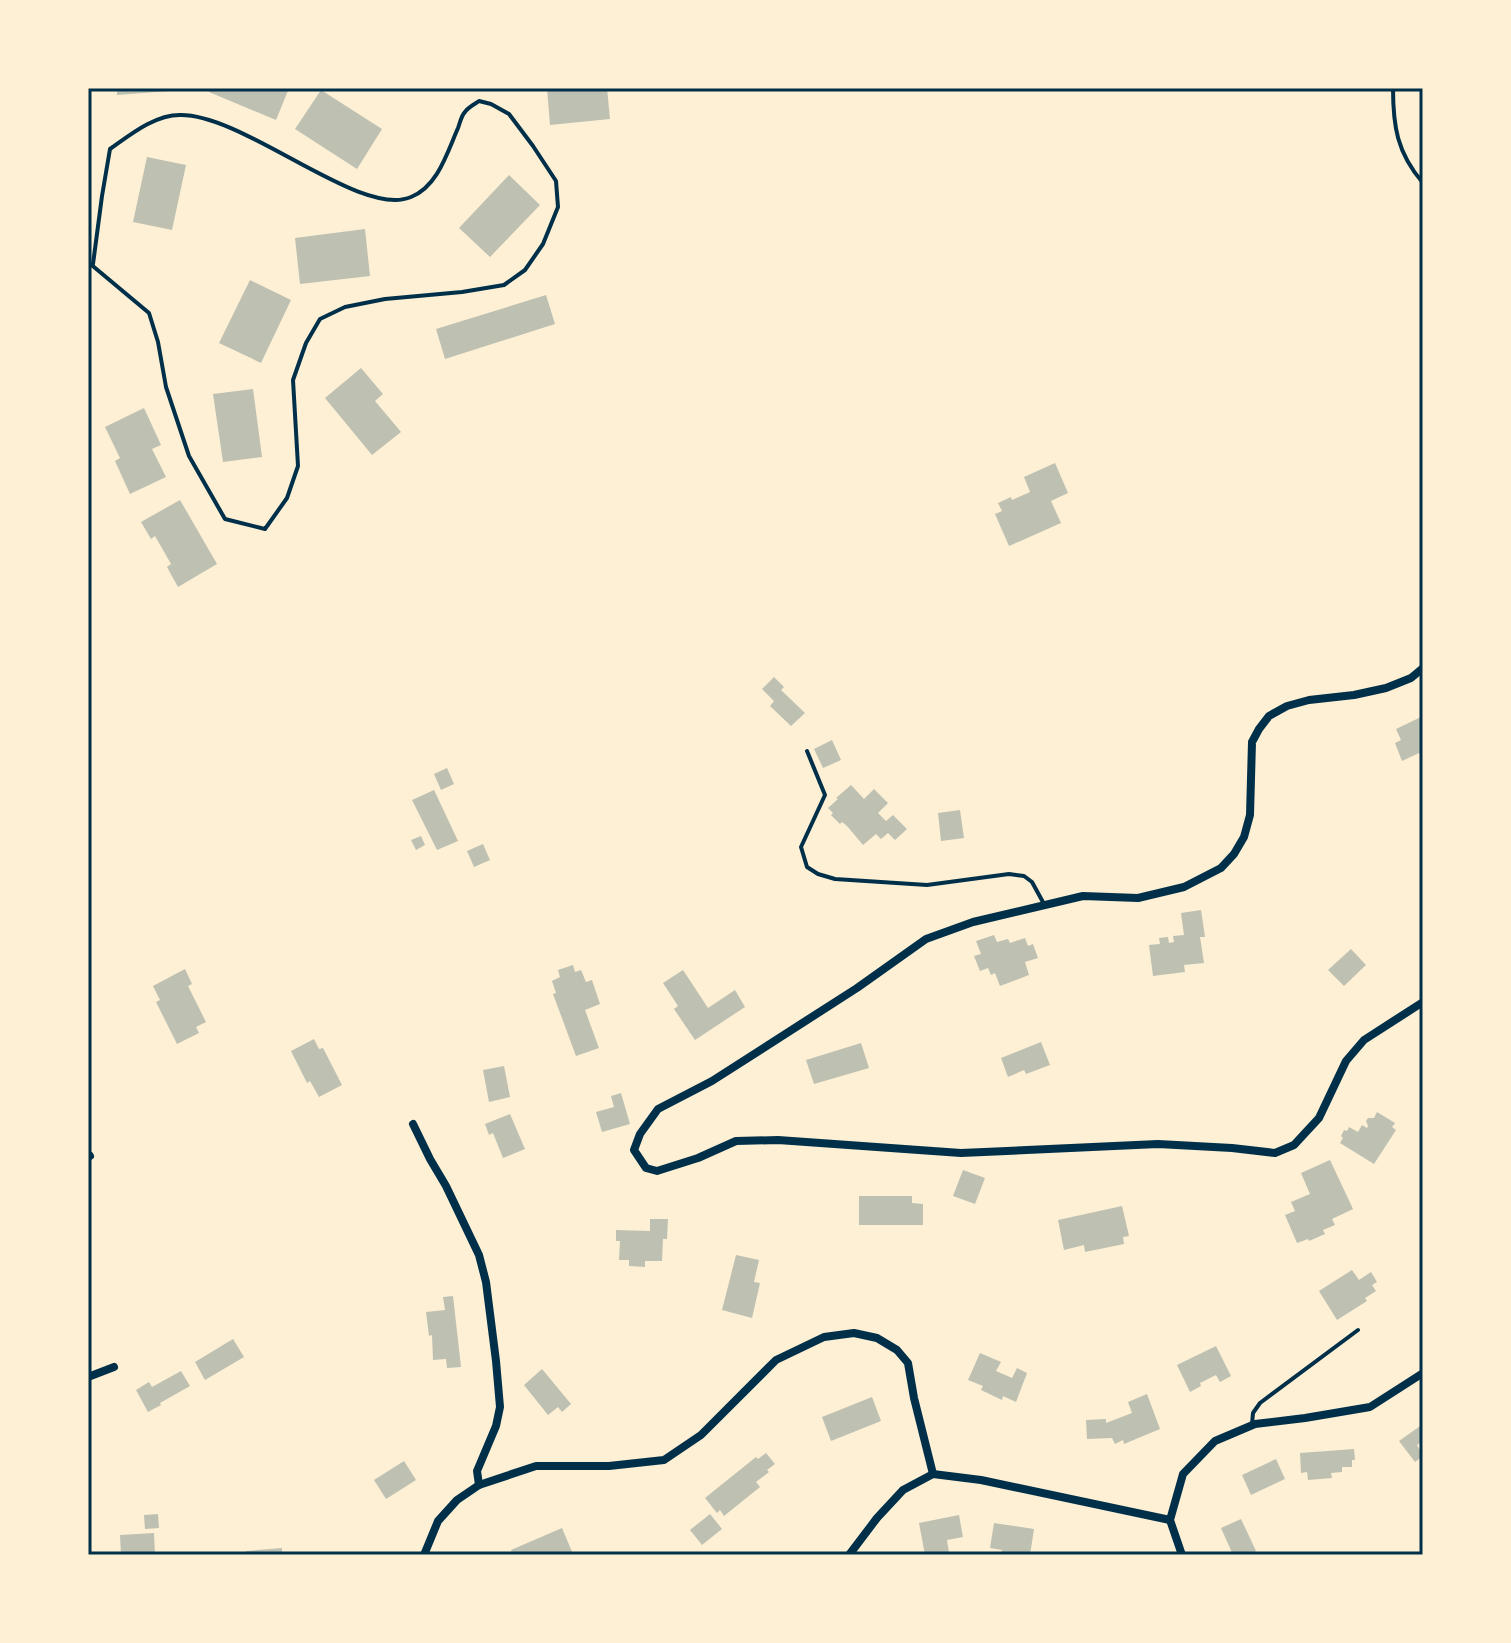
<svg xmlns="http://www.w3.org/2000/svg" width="1511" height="1643" viewBox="0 0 1511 1643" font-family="'Roboto Condensed',sans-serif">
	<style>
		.building { fill: #bec0b2 }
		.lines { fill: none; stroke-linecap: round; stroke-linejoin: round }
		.service { stroke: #003049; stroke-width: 4 }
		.minor { stroke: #003049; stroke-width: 8 }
		.neatline { fill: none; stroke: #003049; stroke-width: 3 }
	</style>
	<rect width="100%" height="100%" fill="#fdf0d5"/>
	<!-- building -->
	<g class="building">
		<polygon points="117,88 184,88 184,90 117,95"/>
		<polygon points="211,88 289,88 276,120 209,92"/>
		<polygon points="547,88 607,88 610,119 550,125"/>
		<polygon points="321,90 382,129 357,169 295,129"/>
		<polygon points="147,157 186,165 172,230 133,222"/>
		<polygon points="509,175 540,205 490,257 459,228"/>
		<polygon points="365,229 370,276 300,284 295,238"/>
		<polygon points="250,280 291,300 261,363 219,343"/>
		<polygon points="546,295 555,324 445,359 436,329"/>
		<polygon points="361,368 383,394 375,401 401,432 372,455 325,398"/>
		<polygon points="253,389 262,457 223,462 213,394"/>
		<polygon points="144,408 161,445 152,449 166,477 130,494 115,461 120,458 105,427"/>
		<polygon points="1055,463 1068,493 1051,501 1061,523 1009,546 995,514 1002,511 998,503 1011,497 1012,500 1030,492 1024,477"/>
		<polygon points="180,500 217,564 178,587 167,567 171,564 155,536 151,539 141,522"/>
		<polygon points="774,677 784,687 781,690 805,713 791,726 770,706 774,701 762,689"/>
		<polygon points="1423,716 1423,761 1419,753 1402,761 1395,743 1401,740 1396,729"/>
		<polygon points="832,740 841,760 823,768 814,749"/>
		<polygon points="447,768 454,784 441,790 434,774"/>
		<polygon points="851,785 864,799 874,789 888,803 878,813 886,821 893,815 907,829 895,840 888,833 881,839 876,834 863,845 847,826 842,822 840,824 831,815 833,813 828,808 838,799 836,798"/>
		<polygon points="434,790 458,841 437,850 412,800"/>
		<polygon points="960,810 964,838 941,841 938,813"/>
		<polygon points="421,836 425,845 416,850 411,840"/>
		<polygon points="483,844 490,860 474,867 467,851"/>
		<polygon points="1201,910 1205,937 1200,937 1204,963 1184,965 1185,972 1153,976 1149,945 1160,944 1159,938 1168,937 1169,943 1174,942 1173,936 1184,935 1181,913"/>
		<polygon points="994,935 997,942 1008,939 1010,943 1025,938 1028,946 1033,944 1038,958 1025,962 1029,975 1000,986 995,973 991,975 988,968 980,971 974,956 981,954 976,941"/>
		<polygon points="1351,949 1366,965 1344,986 1328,970"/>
		<polygon points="573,965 575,972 581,970 586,982 592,980 600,1004 585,1010 599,1048 576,1056 553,994 556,993 552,981 560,977 558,970"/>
		<polygon points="185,969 192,984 188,986 206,1022 196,1027 199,1033 177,1044 156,1002 160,1000 153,986"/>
		<polygon points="683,970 708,1008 735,990 745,1007 695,1040 674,1009 678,1006 663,983"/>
		<polygon points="314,1039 319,1049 323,1048 342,1085 319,1097 310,1081 307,1083 291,1051"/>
		<polygon points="1041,1042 1050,1065 1026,1074 1024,1070 1008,1077 1001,1058"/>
		<polygon points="861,1043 869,1068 814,1084 806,1060"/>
		<polygon points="504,1066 510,1097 489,1102 483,1070"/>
		<polygon points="621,1093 630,1124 602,1132 596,1112 614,1107 611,1096"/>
		<polygon points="1377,1112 1395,1123 1392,1127 1396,1130 1374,1164 1340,1143 1343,1138 1341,1136 1344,1130 1347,1131 1349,1127 1358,1132 1362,1125 1367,1128 1368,1126 1366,1121 1368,1118 1374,1118"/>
		<polygon points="510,1114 525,1149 503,1158 493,1133 489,1135 485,1124"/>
		<polygon points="1330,1160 1353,1209 1332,1219 1335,1225 1323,1230 1325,1234 1309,1241 1308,1239 1297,1243 1285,1215 1295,1211 1291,1202 1310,1194 1301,1173"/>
		<polygon points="963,1170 985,1178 975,1204 953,1196"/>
		<polygon points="859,1196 912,1196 912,1203 923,1204 923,1225 859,1225"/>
		<polygon points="1122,1206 1129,1236 1123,1237 1124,1244 1085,1252 1084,1245 1064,1250 1058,1220"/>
		<polygon points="650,1219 668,1219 667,1239 663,1239 662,1261 645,1261 645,1267 629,1266 629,1260 619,1260 620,1241 616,1241 616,1230 650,1231"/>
		<polygon points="736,1255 759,1260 754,1282 760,1283 752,1318 722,1310"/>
		<polygon points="1352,1270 1359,1280 1371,1272 1377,1282 1372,1285 1376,1291 1365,1298 1367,1301 1337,1320 1319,1291"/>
		<polygon points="453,1296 461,1367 447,1368 446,1359 433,1360 432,1335 429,1336 426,1312 445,1310 443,1297"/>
		<polygon points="233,1339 244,1357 205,1380 195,1362"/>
		<polygon points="1216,1346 1231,1376 1220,1382 1216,1375 1200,1383 1201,1386 1190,1392 1177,1365"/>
		<polygon points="980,1353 1001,1362 996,1371 1012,1378 1017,1368 1027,1373 1016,1402 1003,1396 1002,1400 981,1390 983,1386 968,1380"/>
		<polygon points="542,1369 571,1404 562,1412 558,1407 548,1415 524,1385"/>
		<polygon points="181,1371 190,1386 160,1403 161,1405 148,1412 136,1390 149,1382 152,1387"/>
		<polygon points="1147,1394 1160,1429 1124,1444 1123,1440 1115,1444 1112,1438 1087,1439 1086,1420 1106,1419 1106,1423 1132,1413 1128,1402"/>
		<polygon points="872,1397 881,1421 831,1441 822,1417"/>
		<polygon points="1423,1424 1423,1441 1417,1445 1423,1456 1415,1462 1399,1441"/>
		<polygon points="1354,1449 1355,1460 1352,1460 1352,1467 1342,1467 1342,1472 1331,1473 1332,1478 1308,1480 1307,1472 1301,1473 1300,1453"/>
		<polygon points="766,1453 775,1464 767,1470 769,1472 756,1482 760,1487 724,1516 720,1510 717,1513 705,1498 756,1457 758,1459"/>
		<polygon points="1276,1459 1285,1479 1251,1495 1242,1475"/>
		<polygon points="404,1461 416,1480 386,1499 374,1480"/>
		<polygon points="158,1514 159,1528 145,1529 144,1515"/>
		<polygon points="710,1514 722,1529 702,1545 690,1530"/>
		<polygon points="959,1515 963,1537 947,1540 949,1553 925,1555 919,1523"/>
		<polygon points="1241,1519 1256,1551 1248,1555 1233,1555 1221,1528"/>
		<polygon points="994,1523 1034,1529 1030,1555 1001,1555 1002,1550 990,1548"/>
		<polygon points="562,1528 573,1554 513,1555 511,1550"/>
		<polygon points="154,1533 155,1555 121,1555 120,1535"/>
		<polygon points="282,1548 282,1555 247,1555 246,1551"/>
	</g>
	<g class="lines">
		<!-- service -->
		<g class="service">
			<path d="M1393,88C1393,126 1397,153 1423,183"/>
			<path d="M88,262L149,313L158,342L166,387L189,456L225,519L265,529L287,498L298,466L293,380L306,343L320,319L345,307L385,299L462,292L504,285L525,270L543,244L558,207L556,181L533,146L509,114L491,104L479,101C475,104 468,107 465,112C461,116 460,123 458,128C447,153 438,186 411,197C360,219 245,114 180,115C154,115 130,135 110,149L102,196L93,264"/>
			<polyline points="807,751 825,795 801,847 807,867 818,874 835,879 927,885 1009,874 1024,876 1032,882 1044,904"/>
			<polyline points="1252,1424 1253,1413 1260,1403 1358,1330"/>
		</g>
		<!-- minor -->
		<g class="minor">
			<polyline points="1423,668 1411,678 1386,688 1354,695 1309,700 1287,706 1269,716 1259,729 1252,742 1250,815 1244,837 1234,854 1221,868 1184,887 1138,898 1083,896 973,922 926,939 857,988 712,1081 658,1109 640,1134 634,1150 646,1168 657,1171 698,1158 736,1141 778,1140 961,1153 1158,1144 1232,1148 1275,1153 1294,1145 1319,1118 1346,1061 1364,1040 1423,1002"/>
			<polyline points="413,1124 430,1159 446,1186 479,1255 486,1282 496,1361 500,1407 496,1426 477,1471 479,1485"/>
			<polyline points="88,1157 90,1156"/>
			<polyline points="88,1377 114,1367"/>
			<polyline points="424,1555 438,1521 457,1500 479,1485 536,1466 609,1466 664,1460 701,1435 776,1360 824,1337 854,1333 877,1338 897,1350 908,1363 914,1398 933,1474"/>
			<polyline points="849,1555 877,1518 903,1490 933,1474 981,1480 1170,1520"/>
			<polyline points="1182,1555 1170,1520 1183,1474 1215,1441 1255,1424 1305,1418 1370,1407 1423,1373"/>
		</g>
	</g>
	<!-- border -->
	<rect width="1511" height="1643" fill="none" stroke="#fdf0d5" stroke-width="180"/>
	<rect x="90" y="90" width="1331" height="1463" class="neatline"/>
</svg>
